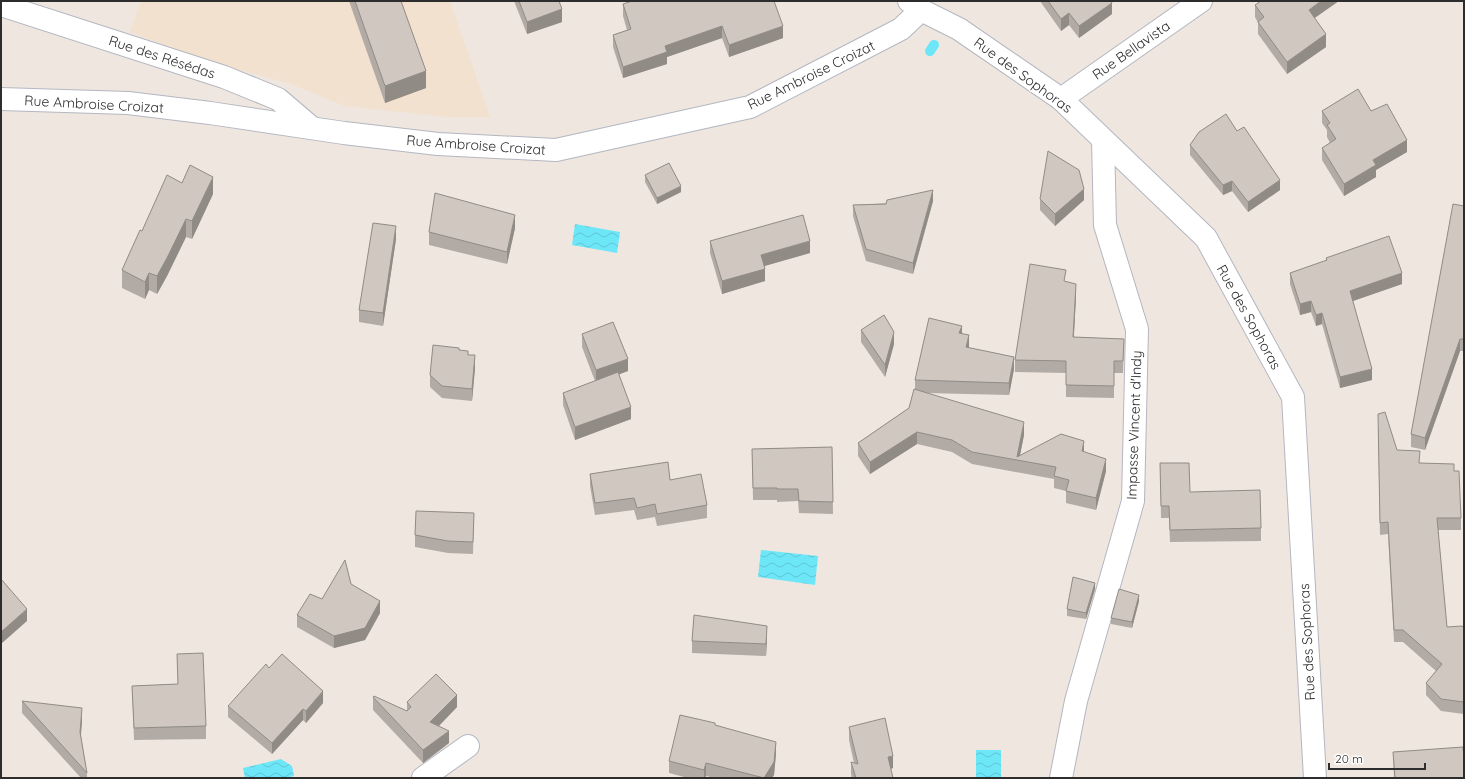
<svg xmlns="http://www.w3.org/2000/svg" width="1465" height="779" viewBox="0 0 1465 779" font-family="Quicksand,sans-serif">
	<style>
		.education { fill: #f1e1ce }
		.water { fill: url(#water-waves) }
		.lines { fill: none; stroke-linecap: round; stroke-linejoin: round }
		.stream { stroke: #6de7f7; stroke-width: 10 }
		.minor-casing { stroke: #b3b7c1; stroke-width: 24 }
		.minor { stroke: #fff; stroke-width: 22 }
		.wall { fill: #b2aba5 }
		.shaded-wall { fill: #918b86 }
		.building { fill: #cfc7c0; stroke: #918b86 }
		.labels { text-anchor: middle; dominant-baseline: central; stroke-width: 3; stroke-linejoin: round; paint-order: stroke }
		.street-label { font-size: 14px; fill: #2d2d2d; stroke: #fff }
	</style>
	<defs>
		<pattern id="water-waves" width="16" height="10" patternUnits="userSpaceOnUse"><rect width="16" height="10" fill="#6de7f7"/><path d="M0 5q4-4 8 0t8 0" fill="none" stroke="#5fc6d4"/></pattern>
	</defs>
	<rect width="100%" height="100%" fill="#efe6df"/>
	<!-- education -->
	<polygon class="education" points="141,1 450,1 490,117 448,117 345,106 288,83 208,61 130,32"/>
	<!-- water -->
	<g class="water">
		<polygon points="575,224 620,232 617,253 572,245"/>
		<polygon points="761,550 818,556 815,585 758,577"/>
		<rect x="976" y="750" width="25" height="28"/>
		<polygon points="281,759 292,766 294,776 285,778 245,778 243,768"/>
	</g>
	<g class="lines">
		<!-- stream -->
		<polyline class="stream" points="930,51 934,45"/>
		<!-- minor casing -->
		<g class="minor-casing">
			<g id="minor">
				<polyline points="909,1 921,10 959,29 1061,99 1206,238 1293,397 1315,778"/>
				<polyline points="1,5 224,77 278,99 312,128"/>
				<polyline points="1,99 128,103 210,113 344,133 438,144 556,150 750,107 901,29 921,10"/>
				<polyline points="1061,99 1201,1"/>
				<polyline points="423,778 468,746"/>
				<polyline points="1061,778 1076,701 1133,501 1137,329 1105,225 1103,140"/>
			</g>
		</g>
		<!-- minor -->
		<use href="#minor" class="minor"/>
	</g>
	<!-- wall -->
	<g class="wall">
		<polygon points="349,1 401,1 426,88 385,103"/>
		<polygon points="514,1 559,1 562,22 527,34"/>
		<polygon points="1040,1 1111,1 1112,14 1079,38 1069,25 1061,31"/>
		<polygon points="623,4 783,38 729,57 722,38 667,57 667,64 623,78 613,47 613,35 627,30 623,16"/>
		<polygon points="1255,5 1314,18 1326,47 1287,74 1258,34 1258,23 1255,17"/>
		<polygon points="1463,59 1464,59 1464,73 1463,72"/>
		<polygon points="1322,111 1371,111 1407,152 1376,170 1376,177 1344,196 1322,160 1322,148 1330,143 1327,137 1327,130 1322,123"/>
		<polygon points="1237,131 1280,190 1248,212 1232,191 1223,195 1190,155 1190,145"/>
		<polygon points="645,175 681,192 657,204 645,182"/>
		<polygon points="182,183 213,194 192,239 186,237 167,276 157,294 149,290 145,299 122,288 122,270 142,231"/>
		<polygon points="1040,199 1084,200 1055,226 1040,210"/>
		<polygon points="933,201 913,274 866,261 853,216 853,205"/>
		<polygon points="1464,206 1464,351 1460,351 1425,450 1411,447 1411,434"/>
		<polygon points="515,228 507,264 429,245 429,232"/>
		<polygon points="396,239 383,326 359,322 359,310"/>
		<polygon points="710,241 810,253 764,266 765,281 722,294 710,253"/>
		<polygon points="1326,258 1402,284 1353,301 1372,380 1340,388 1322,324 1316,326 1311,312 1300,315 1290,284 1290,273 1326,261"/>
		<polygon points="1066,281 1076,296 1074,337 1124,339 1123,373 1114,373 1114,398 1066,397 1066,373 1015,372 1015,360"/>
		<polygon points="861,330 894,344 885,377 861,342"/>
		<polygon points="582,334 628,371 619,374 631,419 575,440 563,405 563,393 595,381 582,347"/>
		<polygon points="962,334 968,348 1014,369 1009,395 925,393 1024,435 1020,455 1084,452 1106,471 1096,510 1066,503 1066,491 1054,488 1054,479 972,464 952,452 917,444 870,474 858,456 858,443 909,408 915,390 915,380"/>
		<polygon points="459,350 468,355 475,368 472,401 442,398 430,387 430,375"/>
		<polygon points="1378,426 1397,450 1420,463 1454,471 1461,518 1461,530 1438,530 1447,627 1464,628 1464,714 1441,711 1426,695 1426,683 1436,671 1403,642 1394,642 1388,534 1380,535"/>
		<polygon points="832,447 833,514 799,513 798,501 777,502 777,500 753,500 752,449"/>
		<polygon points="1160,463 1190,492 1261,528 1261,541 1170,542 1169,518 1161,518"/>
		<polygon points="590,474 670,480 707,505 707,518 657,526 655,517 637,520 634,510 595,515 590,486"/>
		<polygon points="474,513 473,554 448,553 415,547 415,535"/>
		<polygon points="351,584 380,613 365,640 334,648 297,627 297,615 322,599"/>
		<polygon points="1095,589 1086,619 1067,616 1067,609"/>
		<polygon points="1139,601 1132,628 1111,624 1111,618"/>
		<polygon points="767,638 766,656 692,653 692,641"/>
		<polygon points="177,654 206,726 206,739 134,740 132,686 178,684"/>
		<polygon points="269,668 323,703 306,723 303,720 272,754 228,717 228,706"/>
		<polygon points="373,697 407,711 407,702 457,707 439,726 449,743 423,763 373,710"/>
		<polygon points="22,701 82,720 81,736 87,773 87,778 81,778 22,713"/>
		<polygon points="715,725 776,754 774,775 772,778 715,778 706,776 705,778 688,778 669,773 669,761"/>
		<polygon points="849,727 893,768 891,769 893,778 852,778 851,774 851,762 854,763 849,740"/>
		<polygon points="1393,752 1464,778 1394,778"/>
	</g>
	<!-- shaded-wall -->
	<g class="shaded-wall">
		<polygon points="1321,1 1339,1 1309,22 1309,10"/>
		<polygon points="1112,3 1112,14 1079,38 1079,26"/>
		<polygon points="562,9 562,22 527,34 527,22"/>
		<polygon points="1069,13 1069,25 1061,31 1061,19"/>
		<polygon points="722,26 722,38 667,57 667,64 623,78 623,67 665,46"/>
		<polygon points="783,26 783,38 729,57 729,45"/>
		<polygon points="1326,34 1326,47 1287,74 1287,62"/>
		<polygon points="426,71 426,88 385,103 385,86"/>
		<polygon points="1407,140 1407,152 1376,170 1376,177 1344,196 1344,184 1373,160"/>
		<polygon points="213,177 213,194 192,239 192,221"/>
		<polygon points="1280,180 1280,190 1248,212 1248,202"/>
		<polygon points="1232,181 1232,191 1223,195 1223,185"/>
		<polygon points="681,186 681,192 657,204 657,198"/>
		<polygon points="1084,189 1084,200 1055,226 1055,214"/>
		<polygon points="933,190 933,201 913,274 913,263"/>
		<polygon points="515,215 515,228 507,264 507,252"/>
		<polygon points="186,219 186,237 167,276 157,294 157,276"/>
		<polygon points="396,226 396,239 383,326 383,313"/>
		<polygon points="810,241 810,253 761,267 761,255"/>
		<polygon points="765,269 765,281 722,294 722,281"/>
		<polygon points="149,273 149,290 145,299 145,282"/>
		<polygon points="1402,273 1402,284 1350,302 1350,291"/>
		<polygon points="1076,284 1076,296 1073,349 1073,337"/>
		<polygon points="1311,301 1311,312 1300,315 1300,304"/>
		<polygon points="1322,313 1322,324 1316,326 1316,315"/>
		<polygon points="962,326 962,338 959,333"/>
		<polygon points="894,332 894,344 885,377 885,365"/>
		<polygon points="969,335 969,347 966,359 966,347"/>
		<polygon points="1460,339 1460,351 1425,450 1425,438"/>
		<polygon points="475,355 475,368 472,401 472,389"/>
		<polygon points="1014,357 1014,369 1009,395 1009,383"/>
		<polygon points="628,359 628,371 596,383 596,370"/>
		<polygon points="1372,369 1372,380 1340,388 1340,377"/>
		<polygon points="631,407 631,419 575,440 575,427"/>
		<polygon points="1024,422 1024,435 1019,460 1017,457"/>
		<polygon points="917,432 917,444 870,474 870,462"/>
		<polygon points="1084,441 1084,453 1082,451"/>
		<polygon points="1106,459 1106,471 1096,510 1096,498"/>
		<polygon points="1095,583 1095,589 1086,619 1086,613"/>
		<polygon points="1139,595 1139,601 1132,628 1132,622"/>
		<polygon points="380,601 380,613 365,640 334,648 334,636"/>
		<polygon points="27,609 27,621 1,644 1,632"/>
		<polygon points="767,626 767,638 766,656 766,644"/>
		<polygon points="323,691 323,703 306,723 306,711"/>
		<polygon points="457,695 457,707 430,735 430,722"/>
		<polygon points="82,708 82,720 80,744 80,732"/>
		<polygon points="303,709 303,720 272,754 272,743"/>
		<polygon points="449,731 449,743 423,763 423,750"/>
		<polygon points="776,742 776,754 774,775 772,778 764,778"/>
		<polygon points="893,756 893,768 888,769 888,757"/>
		<polygon points="706,763 706,776 705,778 704,778 704,770"/>
	</g>
	<!-- building -->
	<g class="building">
		<polygon points="355,1 401,1 426,71 385,86"/>
		<polygon points="519,1 559,1 562,9 527,22"/>
		<polygon points="632,1 774,1 783,26 729,45 722,26 665,46 667,52 623,67 613,35 631,29 623,4"/>
		<polygon points="1048,1 1111,1 1112,3 1079,26 1069,13 1061,19"/>
		<polygon points="1261,1 1321,1 1309,10 1326,34 1287,62 1258,22 1264,17 1255,5"/>
		<polygon points="1358,89 1371,111 1387,104 1407,140 1373,160 1376,165 1344,184 1322,148 1336,139 1327,125 1330,123 1322,111"/>
		<polygon points="1226,114 1237,131 1244,127 1280,180 1248,202 1232,181 1223,185 1190,145 1199,132"/>
		<polygon points="1048,151 1079,170 1084,189 1055,214 1040,199"/>
		<polygon points="669,163 681,186 657,198 645,175"/>
		<polygon points="190,165 213,177 192,221 186,219 167,258 157,276 149,273 145,282 122,270 140,230 142,231 167,175 182,183"/>
		<polygon points="933,190 913,263 866,249 853,205 886,204 887,200"/>
		<polygon points="435,193 515,215 507,252 429,232"/>
		<polygon points="1453,204 1464,206 1464,339 1460,339 1425,438 1411,434"/>
		<polygon points="803,215 810,241 761,255 765,269 722,281 710,241"/>
		<polygon points="373,223 396,226 383,313 359,310"/>
		<polygon points="1389,236 1402,273 1350,291 1372,369 1340,377 1322,313 1316,315 1311,301 1300,304 1290,273 1327,260 1326,258"/>
		<polygon points="1030,264 1066,270 1064,281 1076,284 1073,337 1124,339 1123,361 1114,361 1114,386 1066,385 1066,361 1015,360"/>
		<polygon points="884,315 894,332 885,365 861,330"/>
		<polygon points="929,318 962,326 959,333 969,335 966,347 1014,357 1009,383 915,380"/>
		<polygon points="613,322 628,359 596,370 582,334"/>
		<polygon points="433,345 459,348 459,350 468,351 468,355 475,355 472,389 442,386 430,375"/>
		<polygon points="618,372 631,407 575,427 563,393"/>
		<polygon points="914,389 1024,422 1017,457 1061,434 1084,441 1082,451 1106,459 1096,498 1066,491 1069,480 1054,476 1056,467 972,452 952,440 917,432 870,462 858,443 909,408"/>
		<polygon points="1385,412 1397,450 1420,451 1419,463 1454,464 1454,471 1459,471 1461,518 1437,518 1447,627 1462,626 1464,628 1464,702 1441,699 1426,683 1442,664 1403,630 1394,630 1388,522 1380,523 1378,414"/>
		<polygon points="832,447 833,502 799,501 798,489 777,489 777,488 753,488 752,449"/>
		<polygon points="668,462 670,480 701,474 707,505 657,514 655,504 637,508 634,498 595,503 590,474"/>
		<polygon points="1160,463 1189,463 1190,492 1260,490 1261,528 1170,530 1169,506 1161,506"/>
		<polygon points="416,511 474,513 473,542 448,541 415,535"/>
		<polygon points="345,560 351,584 380,601 365,628 334,636 297,615 310,594 322,599"/>
		<polygon points="1073,577 1095,583 1086,613 1067,609"/>
		<polygon points="1,579 27,609 1,632"/>
		<polygon points="1119,589 1139,595 1132,622 1111,618"/>
		<polygon points="694,615 767,626 766,644 692,641"/>
		<polygon points="203,653 206,726 134,728 132,686 178,684 177,654"/>
		<polygon points="282,654 323,691 306,711 303,709 272,743 228,706 266,664 269,668"/>
		<polygon points="436,674 457,695 430,722 449,731 423,750 373,697 374,696 407,711 411,707 407,702"/>
		<polygon points="22,701 82,708 80,732 87,773"/>
		<polygon points="680,715 715,723 715,725 776,742 774,762 764,778 706,763 704,770 669,761"/>
		<polygon points="885,718 893,756 888,757 893,778 856,778 851,762 858,764 849,727"/>
		<polygon points="1463,747 1464,758 1464,778 1395,778 1393,752"/>
	</g>
	<g class="labels">
		<!-- street labels -->
		<g class="street-label">
			<text transform="translate(1131 50) rotate(-35)">Rue Bellavista</text>
			<text transform="translate(162 57) rotate(18)">Rue des Résédas</text>
			<text transform="translate(811 75) rotate(-26)">Rue Ambroise Croizat</text>
			<text transform="translate(1023 75) rotate(36)">Rue des Sophoras</text>
			<text transform="translate(94 104) rotate(3)">Rue Ambroise Croizat</text>
			<text transform="translate(476 145) rotate(4)">Rue Ambroise Croizat</text>
			<text transform="translate(1249 317) rotate(61)">Rue des Sophoras</text>
			<text transform="translate(1134 425) rotate(-88)">Impasse Vincent d'Indy</text>
			<text transform="translate(1307 642) rotate(-93)">Rue des Sophoras</text>
		</g>
	</g>
	<!-- border -->
	<rect width="1465" height="779" fill="none" stroke="#2d2d2d" stroke-width="4"/>
	<!-- scale -->
	<path d="M1329 763v6h96v-6" fill="none" stroke="#2d2d2d" stroke-width="2"/>
	<text x="1335" y="763" font-size="12" fill="#2d2d2d" stroke="#ffffff" stroke-width="3" paint-order="stroke">20 m</text>
</svg>
